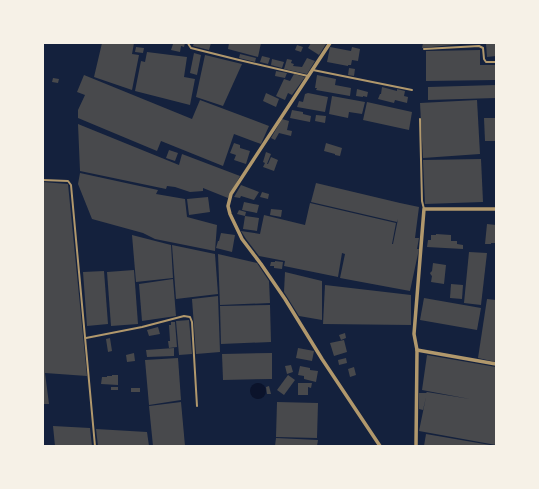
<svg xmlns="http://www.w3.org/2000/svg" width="539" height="489" viewBox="0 0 539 489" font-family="'DM Sans',sans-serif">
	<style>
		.water { fill: #0b132b }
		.building { fill: #48494c }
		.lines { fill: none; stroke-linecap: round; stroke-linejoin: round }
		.service { stroke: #b1986c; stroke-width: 2 }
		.minor { stroke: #b1986c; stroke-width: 3.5 }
	</style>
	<rect width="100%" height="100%" fill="#14213d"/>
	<!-- water -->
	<circle class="water" cx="258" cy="391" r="8"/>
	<!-- building -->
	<g class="building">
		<polygon points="102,43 134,43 132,54 139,55 132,90 94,77"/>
		<polygon points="169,43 185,43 184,47 181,46 180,52 171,50 173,44"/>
		<polygon points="194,43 211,43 209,50 193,46"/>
		<polygon points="229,43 261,43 258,57 228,49"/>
		<polygon points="311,43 324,43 326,44 319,55 308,48"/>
		<polygon points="423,43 461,43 461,44 422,48"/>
		<polygon points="486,43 496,43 496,56 487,57"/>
		<polygon points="297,45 303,47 301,52 295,50"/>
		<polygon points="136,47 144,48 143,53 135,52"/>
		<polygon points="330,47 351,51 352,47 360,49 358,61 352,60 351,65 348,65 348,66 327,62"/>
		<polygon points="480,50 480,65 496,65 496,80 426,81 426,51"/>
		<polygon points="147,52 187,57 184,77 195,79 190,105 135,91 141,61 145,62"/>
		<polygon points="194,53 201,55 197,75 190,73"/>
		<polygon points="240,54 256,58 255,62 239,58"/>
		<polygon points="205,55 242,64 223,106 196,97"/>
		<polygon points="262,56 270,58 268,64 260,62"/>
		<polygon points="307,58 315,61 307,74 284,69 287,59 292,60 291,63 294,64 293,66 302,67"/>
		<polygon points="272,59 284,62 282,68 271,65"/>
		<polygon points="349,68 355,69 354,76 348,75"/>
		<polygon points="276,71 287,73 285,78 275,76"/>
		<polygon points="294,74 305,77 292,95 288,93 285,100 276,96 284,79 290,81"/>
		<polygon points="84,75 192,119 200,100 269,126 261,144 234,134 223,166 161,141 157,151 78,118 78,110 85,95 77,92"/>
		<polygon points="317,75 336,79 335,85 351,88 350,96 316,90 317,88 315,88"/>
		<polygon points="53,78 59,79 58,83 52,82"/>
		<polygon points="496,85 496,98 428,100 428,87"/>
		<polygon points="382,87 397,91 397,89 405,91 404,96 408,97 407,103 395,100 394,103 378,99 380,94 381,94"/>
		<polygon points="357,89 368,92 367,97 363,96 363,97 356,96"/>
		<polygon points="266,93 279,99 276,107 263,101"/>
		<polygon points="308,93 328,97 325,112 297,107 299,101 303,102 305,94"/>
		<polygon points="332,96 365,102 362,114 349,112 348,118 329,114"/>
		<polygon points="477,100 480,154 423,158 420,103"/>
		<polygon points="367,102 412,112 409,130 363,120"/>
		<polygon points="292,110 303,112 303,114 311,116 310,122 290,118"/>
		<polygon points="316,115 326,116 325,123 315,121"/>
		<polygon points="484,118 496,118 496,141 485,141"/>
		<polygon points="282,119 289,121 287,130 292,131 291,136 279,133 275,140 271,138"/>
		<polygon points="78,124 179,165 182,154 240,176 228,198 203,188 203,191 190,192 175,187 167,186 166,189 80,171"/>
		<polygon points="234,143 240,145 240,148 250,151 246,164 234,160 236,155 230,153"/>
		<polygon points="326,143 342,148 340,156 335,155 335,154 324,151"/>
		<polygon points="169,150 178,153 175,161 166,158"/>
		<polygon points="266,152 271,154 267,164 268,164 271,157 278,160 274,171 263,167 265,163 263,162"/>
		<polygon points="481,159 483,202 425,204 423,160"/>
		<polygon points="80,173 158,190 156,194 185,199 187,217 217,225 215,251 155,239 143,233 92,219 78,184"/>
		<polygon points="43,182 68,184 87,376 45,373 49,404 43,404"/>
		<polygon points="316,183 400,203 419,207 415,238 419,238 417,249 419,249 410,291 340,278 345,254 342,253 338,277 284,266 285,261 259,256 246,239 241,231 260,234 264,215 305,225 310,203 396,223 392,244 393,244 398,219 397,222 311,202"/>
		<polygon points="241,185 259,192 254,200 241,196 240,198 234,197"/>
		<polygon points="262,192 269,194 268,199 260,197"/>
		<polygon points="208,197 210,212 189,215 187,199"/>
		<polygon points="244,202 259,205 257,213 242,210"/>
		<polygon points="271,209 282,210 281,217 270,215"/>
		<polygon points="239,210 246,212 245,216 237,214"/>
		<polygon points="245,216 259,218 257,231 243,229"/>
		<polygon points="487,224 496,225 496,243 491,243 491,244 485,244"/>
		<polygon points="221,233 235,235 232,252 216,248 218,241 219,241"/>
		<polygon points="436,234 451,235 451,241 457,241 457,244 463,245 463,249 427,247 428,240 431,240 431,235 436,235"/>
		<polygon points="132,235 171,245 173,278 136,282"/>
		<polygon points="172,245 215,254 218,294 176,299"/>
		<polygon points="469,252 487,253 481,305 464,303"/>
		<polygon points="218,254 257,263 269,281 270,303 220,305"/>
		<polygon points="275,261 283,262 282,269 274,268 274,266 270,266 271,262 275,262"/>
		<polygon points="433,263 446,265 444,284 431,282 432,276 431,275 430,273 432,271"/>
		<polygon points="134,270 138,324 111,326 107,272"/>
		<polygon points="104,271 108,324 87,326 83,272"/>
		<polygon points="285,272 322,281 322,320 299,316 284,292"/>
		<polygon points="173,279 176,316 142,321 139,284"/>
		<polygon points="451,284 463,285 462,299 450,298"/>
		<polygon points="325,285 411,295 411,325 323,324"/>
		<polygon points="218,296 220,352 196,354 192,299"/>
		<polygon points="424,298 481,308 477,330 420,320"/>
		<polygon points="487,299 496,300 496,362 478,358"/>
		<polygon points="270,305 271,342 221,344 220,306"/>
		<polygon points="189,320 192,354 179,355 176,321"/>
		<polygon points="171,322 175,322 177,347 169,348 168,341 170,341 169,325 171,325"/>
		<polygon points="158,327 160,334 149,336 147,330"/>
		<polygon points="345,333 346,338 341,340 339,335"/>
		<polygon points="110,338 112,351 108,352 106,339"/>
		<polygon points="344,340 347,352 334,356 330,343"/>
		<polygon points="174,348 174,356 147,357 146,350"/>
		<polygon points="298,348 314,351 312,361 296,358"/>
		<polygon points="134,353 135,361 127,362 126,355"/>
		<polygon points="272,353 272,379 223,380 222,354"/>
		<polygon points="427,355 496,367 496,404 482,402 496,404 496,445 419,431 426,397 423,410 419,409 419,393 426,393 427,392 470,399 422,390"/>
		<polygon points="178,358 181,400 149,405 145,360"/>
		<polygon points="346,358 347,363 339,365 338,360"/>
		<polygon points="291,365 293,372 287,374 285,366"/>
		<polygon points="300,366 310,368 310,370 318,371 316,382 304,379 304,376 298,375"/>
		<polygon points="354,367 356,375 350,377 348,369"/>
		<polygon points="112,375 118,375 118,385 101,384 102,377 107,377 107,376 112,376"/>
		<polygon points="288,375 295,380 284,395 277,390"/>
		<polygon points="298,383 312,383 311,388 308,387 308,395 298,395"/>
		<polygon points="269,386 271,394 267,394 266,387"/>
		<rect x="111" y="387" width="7" height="3"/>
		<rect x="131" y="388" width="9" height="4"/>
		<polygon points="181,402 185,446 153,446 149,406"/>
		<polygon points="277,402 318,403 317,438 276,437"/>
		<polygon points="53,426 90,428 92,446 55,446"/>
		<polygon points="96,429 147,432 149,446 98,446"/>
		<polygon points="426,434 490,445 490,446 424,446"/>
		<polygon points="276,438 318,440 317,446 275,446"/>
	</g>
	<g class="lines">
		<!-- service -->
		<g class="service">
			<polyline points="188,43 189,45 191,48 239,60 308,76"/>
			<polyline points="424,49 479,46 483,48 484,59 486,62 496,62"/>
			<polyline points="313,70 412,90"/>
			<polyline points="420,119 422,201 424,209"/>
			<polyline points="43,180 68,181 71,185 95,446"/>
			<polyline points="86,338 142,327 184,316 190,317 192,322 197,406"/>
		</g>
		<!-- minor -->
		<g class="minor">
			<polyline points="330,43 231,194 228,206 230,214 242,239 261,264 285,299 322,359 380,446"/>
			<polyline points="417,350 496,364"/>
			<polyline points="416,446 417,350 414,334 424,209 496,209"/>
		</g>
	</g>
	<!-- border -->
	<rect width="539" height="489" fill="none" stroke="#f6f1e7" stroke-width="88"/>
</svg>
